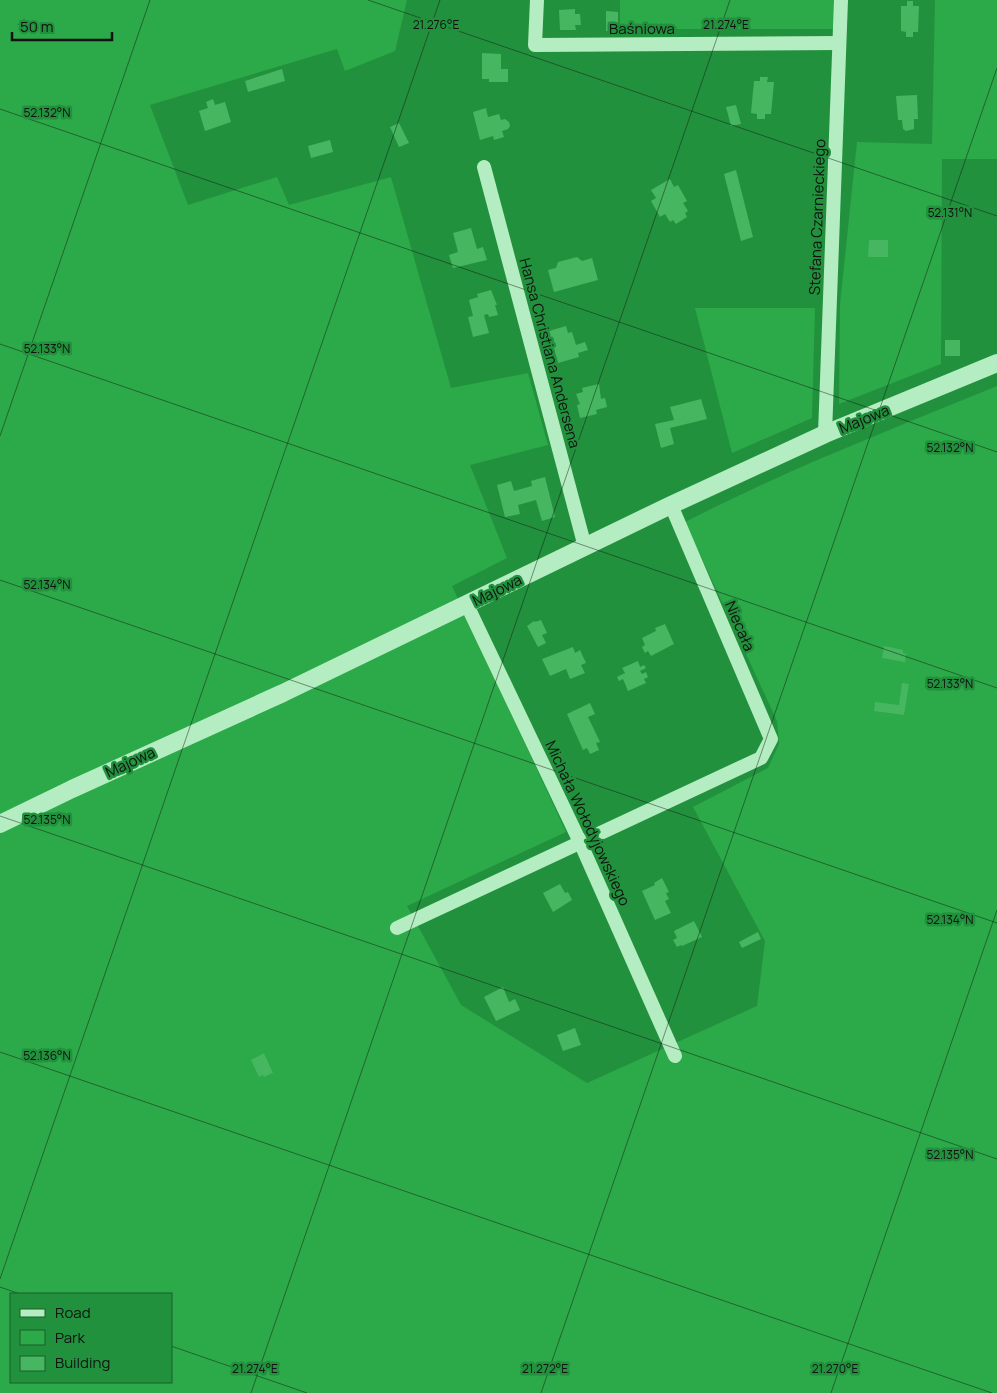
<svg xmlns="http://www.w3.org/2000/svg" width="997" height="1393" viewBox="0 0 997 1393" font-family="Manrope,sans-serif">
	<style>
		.green { fill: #2ca948; fill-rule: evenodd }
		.building { fill: #46b660 }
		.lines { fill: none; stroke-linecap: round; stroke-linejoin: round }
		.minor { stroke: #b4edc1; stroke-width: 14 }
		.tertiary { stroke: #b4edc1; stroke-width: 18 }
		.ticks { fill: none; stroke: #111; stroke-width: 1; stroke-opacity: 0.45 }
		.labels { text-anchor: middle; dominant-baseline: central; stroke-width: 5; stroke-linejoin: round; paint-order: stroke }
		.street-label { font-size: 15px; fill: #111; stroke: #22913d }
		.ticks-label { font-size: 12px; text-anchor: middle; fill: #111; stroke: #22913d; stroke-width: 5; stroke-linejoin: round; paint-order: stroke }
	</style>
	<rect width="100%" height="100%" fill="#22913d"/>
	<!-- green -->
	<g class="green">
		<path d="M0,0H407L395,51L345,71L337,49L150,105L188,205L277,177L289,205L391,177L451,388L528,373L548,445L470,465L507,558L452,586L566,832L407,906L461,1005L587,1083L757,1006L765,941L693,807L768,768L779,744L777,721L685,522C786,470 892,429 997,386V1393H0ZM11,1294H171V1382H11Z"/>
		<polygon points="620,0 835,0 834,29 620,29"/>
		<polygon points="935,0 997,0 997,159 942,159 941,364 839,404 840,304 857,142 932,144"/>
		<polygon points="695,308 815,308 812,418 732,453"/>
	</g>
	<!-- building -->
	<g class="building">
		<polygon points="907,1 913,1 913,6 919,6 918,32 913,32 913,37 906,37 906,32 901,31 901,6 907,6"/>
		<polygon points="575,9 575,14 580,14 581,25 575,25 576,30 560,30 559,10"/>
		<polygon points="606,11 618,12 618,31 606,31"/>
		<polygon points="482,53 501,54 501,69 508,69 508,82 489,82 489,79 482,79"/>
		<polygon points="282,69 285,81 248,92 245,81"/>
		<polygon points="760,77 768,77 767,82 774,82 771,114 765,114 765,119 757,119 757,114 751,113 754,81 760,81"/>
		<polygon points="917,95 918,119 914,119 914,129 906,131 903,129 902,120 898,120 896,96"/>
		<polygon points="213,99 215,105 225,102 231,122 205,131 199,111 208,108 206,102"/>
		<polygon points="736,105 741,124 731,126 726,107"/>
		<polygon points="486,108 488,117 499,114 501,120 505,119 509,122 510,126 508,129 502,131 504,137 494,140 493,136 480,140 473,112"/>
		<polygon points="399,123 409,143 399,147 390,127"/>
		<polygon points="330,140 333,152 311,158 308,146"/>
		<polygon points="736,170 753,237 741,241 724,174"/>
		<polygon points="670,179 674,187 678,185 687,201 683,203 688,211 685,213 687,217 676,224 673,220 670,222 665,214 660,217 651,201 656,198 651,190"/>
		<polygon points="471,228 477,249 483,247 487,260 453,268 449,255 458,252 453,233"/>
		<polygon points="869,240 888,240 888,257 868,257"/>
		<polygon points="577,257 582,261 592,258 598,280 554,292 548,270 556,268 558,262"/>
		<polygon points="491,290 497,305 495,305 498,315 489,317 488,314 484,315 489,333 473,337 468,317 473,316 469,300 478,297 477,294"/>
		<polygon points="566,326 568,333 572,332 576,345 585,342 588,350 578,353 579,357 558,363 549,331"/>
		<rect x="945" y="340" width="15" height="16"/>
		<polygon points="599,384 601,399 605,398 607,407 596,410 597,414 580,418 577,405 580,404 576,394 583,392 582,388"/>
		<polygon points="701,399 707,419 670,428 674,444 661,448 655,424 674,420 670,407"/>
		<polygon points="545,477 555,517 542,521 536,500 518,505 520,514 505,517 497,485 511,481 514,491 532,486 531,481"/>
		<polygon points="541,620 547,633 542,635 546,643 538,647 527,626 534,621 535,622"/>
		<polygon points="665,624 674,644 651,656 648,651 645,653 642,647 645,645 642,638 656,631 655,628"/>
		<polygon points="884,646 903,650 903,653 906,654 905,662 882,658"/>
		<polygon points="573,647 575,653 580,650 586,663 581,665 585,673 570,679 566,669 550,676 542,659"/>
		<polygon points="638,661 640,667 644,665 646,668 640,671 642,674 646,672 648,677 644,679 646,683 628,691 623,679 619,681 617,677 625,673 622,668"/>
		<polygon points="902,683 909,684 904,715 874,711 875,702 899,705"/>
		<polygon points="590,703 595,714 588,717 600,742 596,743 599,750 590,754 587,748 583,750 567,714"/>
		<polygon points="662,878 669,892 666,893 669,899 665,901 671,913 655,920 642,891 655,885 654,883"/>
		<polygon points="560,884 565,893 568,892 572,900 553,912 543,893"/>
		<polygon points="694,921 702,937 682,946 681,945 677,947 673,940 677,938 674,931"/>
		<polygon points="758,932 761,939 742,948 739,942"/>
		<polygon points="503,987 509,1002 515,999 520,1010 496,1021 484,997"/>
		<polygon points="575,1028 581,1045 563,1051 557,1035"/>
		<polygon points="264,1053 273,1073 264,1077 263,1075 259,1077 251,1060"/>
	</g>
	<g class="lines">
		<!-- minor -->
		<g class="minor">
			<polyline points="537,0 535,45 839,43"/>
			<polyline points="484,167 585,547"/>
			<polyline points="825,434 841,0"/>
			<polyline points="467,605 580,842 675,1056"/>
			<polyline points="397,928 761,758 771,739 671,505"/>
		</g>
		<!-- tertiary -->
		<polyline class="tertiary" points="0,824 72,789 283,693 671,505 825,434 997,363"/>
	</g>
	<!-- ticks -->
	<path class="ticks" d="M368,0L997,216M0,109L997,452M0,344L997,688M0,436L150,0M0,580L997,923M0,816L997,1159M0,1052L992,1393M0,1279L440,0M0,1287L20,1294M171,1346L307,1393M251,1393L730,0M541,1393L997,68M831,1393L997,910"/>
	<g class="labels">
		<!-- street labels -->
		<g class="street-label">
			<text x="642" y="28">Baśniowa</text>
			<text transform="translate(817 217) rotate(-88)">Stefana Czarnieckiego</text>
			<text transform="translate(550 353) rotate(75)">Hansa Christiana Andersena</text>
			<text transform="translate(864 419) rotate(-22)">Majowa</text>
			<text transform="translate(497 590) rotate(-26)">Majowa</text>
			<text transform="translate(740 626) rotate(67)">Niecała</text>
			<text transform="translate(130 762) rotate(-25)">Majowa</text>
			<text transform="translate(588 823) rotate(65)">Michała Wołodyjowskiego</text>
		</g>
	</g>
	<g class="ticks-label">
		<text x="436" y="29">21.276°E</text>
		<text x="726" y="29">21.274°E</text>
		<text x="47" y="117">52.132°N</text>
		<text x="950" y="217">52.131°N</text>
		<text x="47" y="353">52.133°N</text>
		<text x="950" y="452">52.132°N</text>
		<text x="47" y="589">52.134°N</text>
		<text x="950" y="688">52.133°N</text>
		<text x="47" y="824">52.135°N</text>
		<text x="950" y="924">52.134°N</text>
		<text x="47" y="1060">52.136°N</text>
		<text x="950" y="1159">52.135°N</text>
		<text x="255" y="1373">21.274°E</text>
		<text x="545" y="1373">21.272°E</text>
		<text x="835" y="1373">21.270°E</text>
	</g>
	<!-- legend -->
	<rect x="10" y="1293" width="162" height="90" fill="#22913d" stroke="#1b5e2b"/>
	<rect x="20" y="1309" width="25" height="8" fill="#b4edc1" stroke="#1b5e2b"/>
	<text x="55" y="1318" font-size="15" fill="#111111">Road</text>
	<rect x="20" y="1330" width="25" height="15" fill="#2ca948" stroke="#1b5e2b"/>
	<text x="55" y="1343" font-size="15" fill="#111111">Park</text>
	<rect x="20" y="1356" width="25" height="15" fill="#46b660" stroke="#1b5e2b"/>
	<text x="55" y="1368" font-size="15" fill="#111111">Building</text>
	<!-- scale -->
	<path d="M12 32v8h100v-8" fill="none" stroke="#111111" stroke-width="2.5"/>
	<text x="20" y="32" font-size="15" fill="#111111" stroke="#22913d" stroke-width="4" paint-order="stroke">50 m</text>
</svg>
